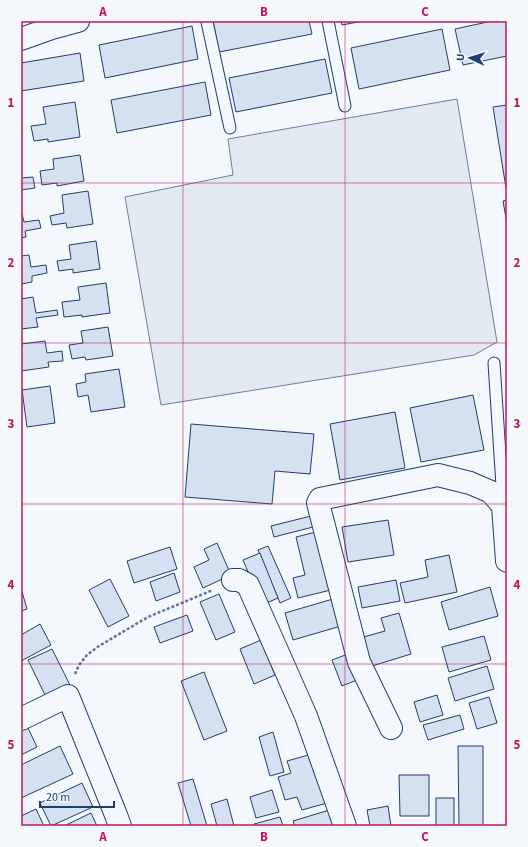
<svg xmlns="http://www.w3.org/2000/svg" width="528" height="847" viewBox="0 0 528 847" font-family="'Source Sans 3',sans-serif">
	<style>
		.green { fill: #e3e9f0; stroke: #687fa3 }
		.building { fill: #d5e0f0; stroke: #1d3f73 }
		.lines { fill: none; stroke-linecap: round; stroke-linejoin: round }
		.lane-casing { stroke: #1d3f73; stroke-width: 13 }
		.street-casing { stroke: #1d3f73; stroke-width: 24 }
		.path { stroke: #5e769c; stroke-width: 2.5; stroke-dasharray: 3 2; stroke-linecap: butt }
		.lane { stroke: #f4f7fb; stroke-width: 11 }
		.street { stroke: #f4f7fb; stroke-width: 22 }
		.grid { fill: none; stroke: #c2185b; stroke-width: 1; stroke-opacity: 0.55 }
		.neatline { fill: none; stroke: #c2185b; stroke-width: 1.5 }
		.grid-label { font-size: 13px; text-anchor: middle; font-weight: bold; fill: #c2185b }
	</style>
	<rect width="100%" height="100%" fill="#f4f7fb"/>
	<!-- green -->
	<polygon class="green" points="457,99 497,342 474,355 161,405 125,197 233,175 228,139"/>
	<!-- building -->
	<g class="building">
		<polygon points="213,21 309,21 312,34 219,52"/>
		<polygon points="341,21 363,21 342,25"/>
		<polygon points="492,21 507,21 507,56 463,65 455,29"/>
		<polygon points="192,26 198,59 105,78 99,45"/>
		<polygon points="442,29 450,70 359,89 351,48"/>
		<polygon points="80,53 84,81 21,91 21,63"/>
		<polygon points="325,59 332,93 236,112 229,78"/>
		<polygon points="205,82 211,115 117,133 111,100"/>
		<polygon points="75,102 80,137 48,142 48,139 34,141 31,126 46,124 43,107"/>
		<polygon points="507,105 507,188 506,188 493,107"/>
		<polygon points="80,155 84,181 57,186 57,183 42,185 40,171 54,169 53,159"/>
		<polygon points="33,177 35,188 21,190 21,178"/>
		<polygon points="88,191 93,224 67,228 66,223 52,225 50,216 64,213 62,195"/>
		<polygon points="507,200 507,224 503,201"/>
		<polygon points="21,210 24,222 39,220 41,228 25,231 26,237 21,238"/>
		<polygon points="96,241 100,269 73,273 73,269 59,271 57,261 71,259 69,245"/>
		<polygon points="29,255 31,267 46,265 47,273 32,276 32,282 21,284 21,256"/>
		<polygon points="106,283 110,313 82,317 82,315 64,317 62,302 80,300 78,287"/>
		<polygon points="33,297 36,313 57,310 58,315 36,318 38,327 21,329 21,299"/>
		<polygon points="108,327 113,356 86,360 85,357 72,359 69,345 83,343 81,331"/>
		<polygon points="45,341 47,353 62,351 63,361 48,362 49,367 21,371 21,344"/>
		<polygon points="119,369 125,407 91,412 88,395 78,397 76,384 86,382 85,374"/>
		<polygon points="50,386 55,423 27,427 22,390"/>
		<polygon points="473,395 484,450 421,462 410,408"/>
		<polygon points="395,412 405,468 340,480 330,424"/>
		<polygon points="191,424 314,434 310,474 275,471 272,504 185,497"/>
		<polygon points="315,515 317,526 274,537 271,526"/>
		<polygon points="388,520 394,555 348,562 342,527"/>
		<polygon points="320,531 335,589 298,598 293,578 305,575 296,537"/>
		<polygon points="217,543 231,575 203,588 194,567 209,560 204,549"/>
		<polygon points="268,546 291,598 280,603 258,550"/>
		<polygon points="170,547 177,569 134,583 127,561"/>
		<polygon points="260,553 278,598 262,605 243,560"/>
		<polygon points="449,555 457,592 405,603 400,583 428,577 425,560"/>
		<polygon points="174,573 180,592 156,601 150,582"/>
		<polygon points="110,579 129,616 108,627 89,590"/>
		<polygon points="396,580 400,601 362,608 358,587"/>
		<polygon points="490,587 498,616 449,630 441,602"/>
		<polygon points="21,588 27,609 21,611"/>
		<polygon points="219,594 235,632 216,640 200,602"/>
		<polygon points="333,599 341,626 293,640 285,613"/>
		<polygon points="399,613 411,654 369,667 360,638 385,631 381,618"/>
		<polygon points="187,615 193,631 160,643 154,627"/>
		<polygon points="40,624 51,645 21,661 21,635"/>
		<polygon points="484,636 491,660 449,672 442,647"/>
		<polygon points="261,640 275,675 254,684 240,649"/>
		<polygon points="52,649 70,685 46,697 28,660"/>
		<polygon points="348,654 357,680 342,686 332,660"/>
		<polygon points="487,666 494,689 455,701 448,678"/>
		<polygon points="204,672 227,731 204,740 181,681"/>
		<polygon points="437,695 443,715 420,722 414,702"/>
		<polygon points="489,697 497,723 477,729 469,703"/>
		<polygon points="460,715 464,729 428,740 423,725"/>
		<polygon points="27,726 37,747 21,755 21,729"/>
		<polygon points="273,732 284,772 270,776 259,737"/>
		<polygon points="60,746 73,774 21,798 21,765"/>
		<polygon points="458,746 483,746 483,826 459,826"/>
		<polygon points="312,754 327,803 302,810 297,797 285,800 278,777 291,773 287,761"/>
		<polygon points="399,775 429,775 429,816 400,816"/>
		<polygon points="193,779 207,826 191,826 178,783"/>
		<polygon points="82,783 93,807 51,826 40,803"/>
		<polygon points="272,790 279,812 256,818 250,797"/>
		<rect x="436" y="798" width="18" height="28"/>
		<polygon points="227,799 234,826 217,826 211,804"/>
		<polygon points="388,806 391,826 370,826 367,810"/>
		<polygon points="336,808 341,826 295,826 293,821"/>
		<polygon points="36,809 44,826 21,826 21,816"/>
		<polygon points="91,813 97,826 64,826"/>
		<polygon points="280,817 283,826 255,826 254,824"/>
	</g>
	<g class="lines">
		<!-- lane casing -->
		<g class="lane-casing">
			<g id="lane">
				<polyline points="328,21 345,106"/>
				<polyline points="207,22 230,128"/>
				<polyline points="494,363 503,501"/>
			</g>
		</g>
		<!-- street casing -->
		<g class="street-casing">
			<g id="street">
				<polyline points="21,39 52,28 78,21"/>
				<polyline points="233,580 239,580 248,585 306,716 345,826"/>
				<polyline points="21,719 68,696 116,815 120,826"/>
				<polyline points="391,728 359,662 318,503 320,499 438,475 470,483 491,492 503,506 507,561"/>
			</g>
		</g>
		<!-- path -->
		<polyline class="path" points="75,674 79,665 87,655 99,646 148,617 213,590"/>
		<!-- lane -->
		<use href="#lane" class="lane"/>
		<!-- street -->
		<use href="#street" class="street"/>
	</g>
	<!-- grid -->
	<path class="grid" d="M183,21V826M345,21V826M21,183H507M21,343H507M21,504H507M21,664H507"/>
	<!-- border -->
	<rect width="528" height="847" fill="none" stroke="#f4f7fb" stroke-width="44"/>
	<!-- north arrow -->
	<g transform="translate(470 58) rotate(274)" stroke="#f4f7fb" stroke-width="3" paint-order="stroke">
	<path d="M0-3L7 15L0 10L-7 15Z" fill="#1d3f73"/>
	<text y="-6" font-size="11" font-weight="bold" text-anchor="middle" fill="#1d3f73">U</text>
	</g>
	<!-- scale -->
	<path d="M40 801v6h74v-6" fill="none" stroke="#1d3f73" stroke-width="2"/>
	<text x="46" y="801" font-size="12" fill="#1d3f73" stroke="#f4f7fb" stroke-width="3" paint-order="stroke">20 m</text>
	<rect x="22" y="22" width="484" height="803" class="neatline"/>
	<g class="grid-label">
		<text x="103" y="16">A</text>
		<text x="264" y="16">B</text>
		<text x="425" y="16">C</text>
		<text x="11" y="107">1</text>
		<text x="517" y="107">1</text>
		<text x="11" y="267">2</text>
		<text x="517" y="267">2</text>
		<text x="11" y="428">3</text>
		<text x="517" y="428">3</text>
		<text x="11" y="589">4</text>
		<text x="517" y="589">4</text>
		<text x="11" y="749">5</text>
		<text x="517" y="749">5</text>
		<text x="103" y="841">A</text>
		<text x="264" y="841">B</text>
		<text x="425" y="841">C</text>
	</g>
</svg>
